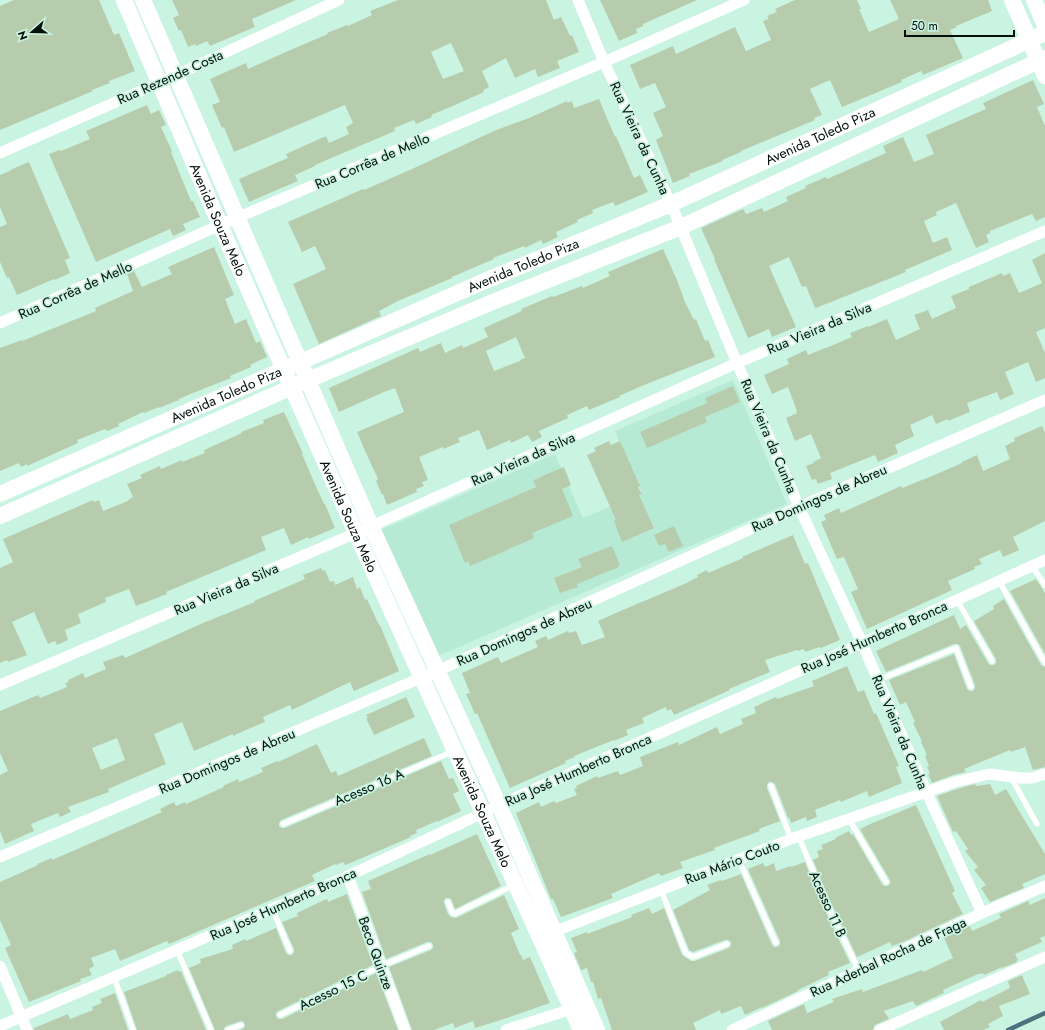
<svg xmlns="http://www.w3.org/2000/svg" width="1045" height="1030" viewBox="0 0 1045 1030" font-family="Jost,sans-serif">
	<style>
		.built { fill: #b7ead5 }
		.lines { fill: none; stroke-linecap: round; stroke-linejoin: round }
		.stream { stroke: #4f707e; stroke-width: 4.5 }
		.building { fill: #b7ccad; fill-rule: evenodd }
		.lane { stroke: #fff; stroke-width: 5.5 }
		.street { stroke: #fff; stroke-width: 11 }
		.secondary { stroke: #fff; stroke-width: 16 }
		.labels { text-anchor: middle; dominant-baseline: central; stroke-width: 3.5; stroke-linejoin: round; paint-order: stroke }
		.street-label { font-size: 14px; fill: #03100a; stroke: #caf4e2 }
	</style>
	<rect width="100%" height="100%" fill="#caf4e2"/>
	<!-- built -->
	<polygon class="built" points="733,380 787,504 436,657 381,530 555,454 583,518 642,493 615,431"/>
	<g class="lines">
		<!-- stream -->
		<polyline class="stream" points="1008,1030 1045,1013"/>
	</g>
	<!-- building -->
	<g class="building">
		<polygon points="14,0 99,0 114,35 119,33 135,71 109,81 110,83 92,90 93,91 0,130 0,6"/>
		<polygon points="172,0 296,0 252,19 255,27 210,46 207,41 196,46 195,44 188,47 181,30 179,31 173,18 179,15"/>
		<path d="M398,0H546L554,20L561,17L570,36L572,35L579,52L557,61L560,68L538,77L535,69L515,78L506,58L482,71L489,87L483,90L484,92L455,105L431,115L432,117L416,124L414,120L394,128L395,131L315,165V166L295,175L298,181L249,202L239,179L288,158L286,154L326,136L329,143L349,134L346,127L353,123L345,105L234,152L224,127L222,128L212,105L220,102L210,79L246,63L248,69L288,51L328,34L327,33L347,25L348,26L372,15L370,11ZM451,43L464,71L443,79L431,52Z"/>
		<polygon points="600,0 697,0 643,24 643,26 636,29 637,33 619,41"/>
		<polygon points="795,0 857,0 861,9 859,9 869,32 899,19 890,0 988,0 992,11 956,26 957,27 950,30 963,58 923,75 921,71 901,80 902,82 842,107 830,80 810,89 822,115 814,118 815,120 741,151 741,152 722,160 723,161 689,174 690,176 673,183 656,140 663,136 653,113 666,107 655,83 640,89 630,65 673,46 676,54 735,27 746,51 771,40 763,21 769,19 767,16 777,12 775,9"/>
		<polygon points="1033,80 1044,104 1037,107 1045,126 1045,217 1036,221 1032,214 990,231 990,233 986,235 989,242 976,248 956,203 936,212 937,215 924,221 933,243 947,237 952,250 905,270 906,272 816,308 815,308 806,286 802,287 789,257 769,266 796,327 772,337 769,329 748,338 714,259 715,259 701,228 743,209 746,214 762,208 764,212 788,201 786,197 806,188 805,186 826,177 827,179 886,153 883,146 903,137 914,162 934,154 926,135 986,109 983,103"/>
		<polygon points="599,99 615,137 616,136 634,178 640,175 648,192 615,206 613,202 592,210 593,213 577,220 578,222 556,232 558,237 543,244 541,240 525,248 524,246 493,258 494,259 452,277 452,278 398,301 379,311 381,316 319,344 293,284 326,269 315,246 302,252 288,222 329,204 363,189 364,190 412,169 496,130 529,118 567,101 567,103 572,101 574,108"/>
		<polygon points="147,105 151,114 159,110 166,125 161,127 172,151 171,152 191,201 193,201 200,217 183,224 186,230 173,236 170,229 96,262 49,154 59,150 60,151 66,149 90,139 86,131"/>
		<polygon points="29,162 70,258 65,260 70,273 55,280 54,279 17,295 9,277 7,278 0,262 0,227 7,224 0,207 0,175 10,171 10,170"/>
		<polygon points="214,247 234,295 225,299 235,324 246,319 256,343 260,341 267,357 250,365 251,367 230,376 231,378 193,393 179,399 179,400 159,408 159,407 144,413 143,412 118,424 119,426 107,431 105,429 77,440 78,443 27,466 27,464 21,467 19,463 0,471 0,348 22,340 22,341 96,311 95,308 133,291 127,274 134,271 142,287 172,274 168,267"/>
		<path d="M663,249L677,280L685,302L694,320L696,319L705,341L708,340L715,357L644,385L619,396L620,397L589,410L587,406L567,415L568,418L539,431L542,437L532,442L528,435L511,443L510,440L487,450L479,430L458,438L460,442L443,449V447L419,457L428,480L422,482L424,486L416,489L417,492L387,505L383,494L382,495L376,481L378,479L366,453L357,432L404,412L395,388L384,392L339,412L329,388L418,348L420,352L441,343L445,353L462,345L463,348L488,337L484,328L522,311L521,309L552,296L553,297L582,286L583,288L610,276L608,272ZM516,337L525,358L520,360V361L494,371L486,351Z"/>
		<polygon points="1045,253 1045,328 1036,332 1045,353 1045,378 1036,382 1028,362 1005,372 1014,394 1000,400 997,392 967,403 970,412 948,421 948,419 936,424 932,415 910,425 914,436 895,445 898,453 878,462 875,455 830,473 832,479 818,484 816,479 812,480 806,466 814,463 813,462 821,458 811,434 795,441 786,418 797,413 796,412 797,411 788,387 772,394 764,375 789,364 787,359 806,350 808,355 825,348 826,348 852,337 850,333 868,326 868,327 887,319 896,340 920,329 914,315 928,310 932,319 956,308 951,296 969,289 969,287 1002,273 1003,276 1010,273 1019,293 1042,283 1032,260"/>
		<polygon points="733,386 740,402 705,417 707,422 647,448 640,432 707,403 705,398"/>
		<polygon points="284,412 300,447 303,454 302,454 314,482 324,504 325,504 335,528 309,539 308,537 291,545 284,528 261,537 266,550 166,592 167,594 136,606 129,589 105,598 106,602 78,614 81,623 65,630 68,640 57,645 55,641 48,644 34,612 12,622 27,655 8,662 7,660 0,663 0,568 13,562 3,539 93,500 94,502 99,500 103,511 128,501 128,500 133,497 127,484 142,478 140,475 160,466 161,469 182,460 182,462 205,453 204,450 242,433 241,432 264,423 263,420"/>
		<polygon points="1042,426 1045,433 1045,521 1013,537 1019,550 1003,557 1000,550 979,559 982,564 974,567 975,569 948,581 952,590 867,629 851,592 858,589 844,557 837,559 821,522 826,520 824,515 839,508 841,513 901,486 902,488 932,476 962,463 962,462 977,455 983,471 1010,459 1005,446 1015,441 1014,438"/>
		<polygon points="609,441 611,445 620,441 640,486 638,487 642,494 639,495 654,528 622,542 614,521 616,520 587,455 596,451 594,448"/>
		<polygon points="564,467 571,485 562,489 573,516 532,533 534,538 509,549 510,549 470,566 468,561 465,563 449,525 536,487 533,480 540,478 540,477"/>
		<polygon points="674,526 683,546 669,552 665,544 659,546 654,535"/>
		<polygon points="793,535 805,564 808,563 840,640 821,648 820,647 805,652 804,649 798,651 797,650 765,660 770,672 729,689 730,690 674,715 671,709 667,711 666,707 642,718 644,723 626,730 628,735 614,741 614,740 574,756 575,757 565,761 566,763 510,788 477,713 475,714 466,694 470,693 462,673 498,657 501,663 538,647 535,641 546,636 548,640 568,631 569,633 576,631 582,645 605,637 598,621 618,612 689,582 688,582 698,577 697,575 707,570 708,573 743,558 742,557"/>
		<polygon points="612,546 620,565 618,565 619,567 577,584 578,587 560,593 554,578 582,567 578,559"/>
		<path d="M321,568L323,571L325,570L326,573V572L330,582L334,581L335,585L353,577L357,589L360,587L365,600L367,599L379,625H380L399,671L354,691L350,682L292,710L290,705L263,717L265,722L246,730L233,736V734L194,751L182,722L154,734L166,764L108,789L109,792L68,807L71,812L60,817L58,813L31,824L34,831L5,844L0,831V775L8,771L0,753V711L38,695L40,698L67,687L65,683L69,682L68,680L83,673L85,678L106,669L103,662L123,655L125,658L203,623L255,602L254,601L305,579L303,575ZM117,738L125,760L101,770L92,748Z"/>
		<polygon points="1036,579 1045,593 1045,654 1010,591"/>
		<polygon points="1004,599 1041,665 1045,667 1045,767 1033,770 1025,747 1011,752 1010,750 964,769 966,772 953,775 932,783 928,774 930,773 927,767 929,766 925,756 927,755 921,742 922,741 913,723 915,722 906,702 900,705 889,680 954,654 967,689 970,691 973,691 975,688 975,685 960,646 958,644 954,644 886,672 876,651 954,615 960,629 966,625 988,663 990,665 994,665 996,663 996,659 974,621 994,609 993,606"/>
		<polygon points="847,666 858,692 864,690 874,714 876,713 899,766 896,767 902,783 869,797 867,791 841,802 840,800 815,810 817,817 807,821 806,817 791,823 789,817 788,818 775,784 772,782 769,782 767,785 767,788 780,821 759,829 760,831 714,848 715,850 680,862 683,868 661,876 659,873 611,894 613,898 561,917 553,899 551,899 516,813 539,802 541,807 554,801 556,803 577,795 574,789 577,788 576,786 597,776 598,778 618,771 620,775 643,766 640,757 678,742 679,745 717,727 720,734 743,724 741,719 756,713 754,707 776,697 777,699 814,686 812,681"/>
		<polygon points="406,697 415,717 374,735 366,718 368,718 366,715"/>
		<polygon points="424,738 432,756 281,820 279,823 279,826 282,828 285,828 441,761 449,779 453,778 459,791 453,794 461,811 437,822 437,821 416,830 417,833 410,836 411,837 355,861 345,865 343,862 336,865 335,864 312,875 315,881 169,944 167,941 120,961 115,949 91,958 94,966 89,969 92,975 80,979 81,981 29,1002 5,948 11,945 0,920 0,882 38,865 37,864 52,858 52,860 162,812 160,809 174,802 176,806 185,802 186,804 224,787 223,786 238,779 239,782 263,772 261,768 277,761 278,762 317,744 331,773 336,771 338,776"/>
		<polygon points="975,784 976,786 990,784 995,795 1006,789 1045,854 1045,874 1022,884 1024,888 990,902 981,888 986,885 974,870 978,867 965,851 968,849 956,831 953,832 937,796 957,789"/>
		<polygon points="916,805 955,891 952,893 963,914 903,942 892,946 890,942 857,957 828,896 813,860 819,857 817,851 823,849 821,845 836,839 835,838 849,831 851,835 853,834 882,884 884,886 888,886 890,884 890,880 860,829 868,825"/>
		<polygon points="477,834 501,886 455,909 451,899 449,898 446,898 444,900 444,903 448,914 451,917 456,918 504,895 519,929 511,933 520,955 521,955 523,960 530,957 550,1003 504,1019 475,1028 473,1021 455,1028 453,1023 434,1030 412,1030 389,967 431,950 433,948 433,945 431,942 427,942 386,959 362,892 371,889 368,881 430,854 430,855"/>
		<polygon points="805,862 820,900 850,963 828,972 829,975 798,990 798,991 762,1008 762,1007 745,1015 741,1006 721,1014 720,1010 693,1023 696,1030 612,1030 601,998 598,999 593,982 591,982 587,968 581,970 574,953 577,952 571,938 587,932 587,934 632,917 631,915 649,908 652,914 664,908 682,955 691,961 695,961 729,948 731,945 731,942 728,940 725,940 693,952 689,950 688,947 673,910 710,890 707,885 721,880 722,881 741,874 772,945 774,947 777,947 780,945 780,941 748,869 763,863 765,867 774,863 776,871 791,866 791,867"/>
		<polygon points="347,894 373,965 278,1011 276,1013 276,1016 278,1019 282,1019 376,973 398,1030 240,1030 244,1028 245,1025 244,1022 241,1021 226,1026 224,1028 224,1030 215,1030 189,968 201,963 200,959 233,949 232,945 245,939 246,941 276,928 286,953 289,955 292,955 294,952 294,949 282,922 298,916 297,913 322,901 327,899 328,902"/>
		<polygon points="1045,898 1045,936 1040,938 1042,942 1015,954 1018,960 1016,961 1017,962 1002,968 1002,967 984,975 983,973 979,974 978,974 943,990 944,993 916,1006 913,1001 884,1011 889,1019 877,1024 874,1026 873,1030 772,1030 768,1021 804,1004 807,1013 834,1002 832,999 862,989 863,992 922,970 923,972 953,958 944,938 970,926 972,931 1001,918 999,914 1028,901 1030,905"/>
		<polygon points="178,970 179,972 181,971 206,1030 137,1030 124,992 166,976 166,975"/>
		<polygon points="1022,975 1030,994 999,1006 1003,1016 988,1024 990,1027 983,1030 944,1030 940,1022 981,1000 982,1002 1010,988 1008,981"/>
		<polygon points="115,993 128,1030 34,1030 34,1028 68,1014 70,1019 93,1010 92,1007 102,1003 100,999"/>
	</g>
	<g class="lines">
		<!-- lane -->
		<g class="lane">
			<polyline points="1032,566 1045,585"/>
			<polyline points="999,581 1045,663"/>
			<polyline points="957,600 992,661"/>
			<polyline points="878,680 956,648 971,687"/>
			<polyline points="1011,777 1037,824"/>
			<polyline points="771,786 791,839"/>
			<polyline points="849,819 886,882"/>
			<polyline points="283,824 454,751"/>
			<polyline points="799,837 824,898 859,971"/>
			<polyline points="739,860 776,943"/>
			<polyline points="661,890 684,949 686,953 693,957 727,944"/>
			<polyline points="448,902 452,912 454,914 456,913 514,885"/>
			<polyline points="272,908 290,951"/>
			<polyline points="177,950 211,1030"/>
			<polyline points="114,977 133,1030"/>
			<polyline points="280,1015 381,966 429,946"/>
			<polyline points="228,1030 241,1025"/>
		</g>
		<!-- street -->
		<g class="street">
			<polyline points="578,0 604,62 671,204 737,363 799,507 862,643 926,791 982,913"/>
			<polyline points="0,153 159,83 339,0"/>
			<polyline points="0,323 220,225 604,62 744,0"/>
			<polyline points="0,685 356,533 737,363 1045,231"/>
			<polyline points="0,857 437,671 799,507 1045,400"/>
			<polyline points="348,876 405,1030"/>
			<polyline points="548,934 791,839 955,782 989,774 1021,778 1032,778 1045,774"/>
			<polyline points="0,966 27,1030"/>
			<polyline points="0,1026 348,876 483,813 499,805 862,643 1045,560"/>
			<polyline points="506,1030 578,1007"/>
			<polyline points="732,1030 982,913 1045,886"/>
			<polyline points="880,1030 1045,957"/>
		</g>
		<!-- secondary -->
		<g class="secondary">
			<path id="s1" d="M124,0L220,225L356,533L540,938L581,1030"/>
			<polyline points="143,0 371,526 499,805 597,1030"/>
			<polyline points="1012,0 1045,76"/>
			<polyline points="1034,0 1045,26"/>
			<path id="s2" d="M0,494L487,280L671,204L1045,33"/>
			<polyline points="0,516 308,380 495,301 681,227 1045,58"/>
		</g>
	</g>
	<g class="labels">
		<!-- street labels -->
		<g class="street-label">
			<text transform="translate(170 77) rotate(-24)">Rua Rezende Costa</text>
			<text stroke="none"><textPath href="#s2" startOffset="895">Avenida Toledo Piza</textPath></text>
			<text transform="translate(640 138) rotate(65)">Rua Vieira da Cunha</text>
			<text transform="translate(372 161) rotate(-23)">Rua Corrêa de Mello</text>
			<text stroke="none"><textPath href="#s1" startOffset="239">Avenida Souza Melo</textPath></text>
			<text stroke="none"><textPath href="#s2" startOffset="571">Avenida Toledo Piza</textPath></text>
			<text transform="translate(75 290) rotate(-24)">Rua Corrêa de Mello</text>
			<text transform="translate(819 328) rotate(-23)">Rua Vieira da Silva</text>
			<text stroke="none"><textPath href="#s2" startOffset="247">Avenida Toledo Piza</textPath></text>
			<text transform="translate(769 436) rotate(67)">Rua Vieira da Cunha</text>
			<text transform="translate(523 459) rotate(-24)">Rua Vieira da Silva</text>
			<text transform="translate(819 498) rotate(-24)">Rua Domingos de Abreu</text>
			<text stroke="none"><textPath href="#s1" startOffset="563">Avenida Souza Melo</textPath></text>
			<text transform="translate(226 589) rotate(-23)">Rua Vieira da Silva</text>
			<text transform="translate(524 632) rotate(-24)">Rua Domingos de Abreu</text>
			<text transform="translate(874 637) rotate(-24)">Rua José Humberto Bronca</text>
			<text transform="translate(900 732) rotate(67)">Rua Vieira da Cunha</text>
			<text transform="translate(227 761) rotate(-23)">Rua Domingos de Abreu</text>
			<text transform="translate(578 770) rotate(-24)">Rua José Humberto Bronca</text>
			<text transform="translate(369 787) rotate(-23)">Acesso 16 A</text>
			<text stroke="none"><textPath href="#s1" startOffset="887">Avenida Souza Melo</textPath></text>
			<text transform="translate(732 862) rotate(-21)">Rua Mário Couto</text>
			<text transform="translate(283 904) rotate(-24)">Rua José Humberto Bronca</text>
			<text transform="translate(828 904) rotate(66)">Acesso 11 B</text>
			<text transform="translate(376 953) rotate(70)">Beco Quinze</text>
			<text transform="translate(888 957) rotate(-25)">Rua Aderbal Rocha de Fraga</text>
			<text transform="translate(333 990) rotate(-26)">Acesso 15 C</text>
		</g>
	</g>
	<!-- north arrow -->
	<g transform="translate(32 32) rotate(250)" stroke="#caf4e2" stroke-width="3" paint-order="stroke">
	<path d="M0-3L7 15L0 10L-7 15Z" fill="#03100a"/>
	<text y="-6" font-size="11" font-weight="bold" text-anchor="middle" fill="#03100a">N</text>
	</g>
	<!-- scale -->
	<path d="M905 30v6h109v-6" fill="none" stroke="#03100a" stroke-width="2"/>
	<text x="911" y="30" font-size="12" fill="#03100a" stroke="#caf4e2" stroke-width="3" paint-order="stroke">50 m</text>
</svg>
